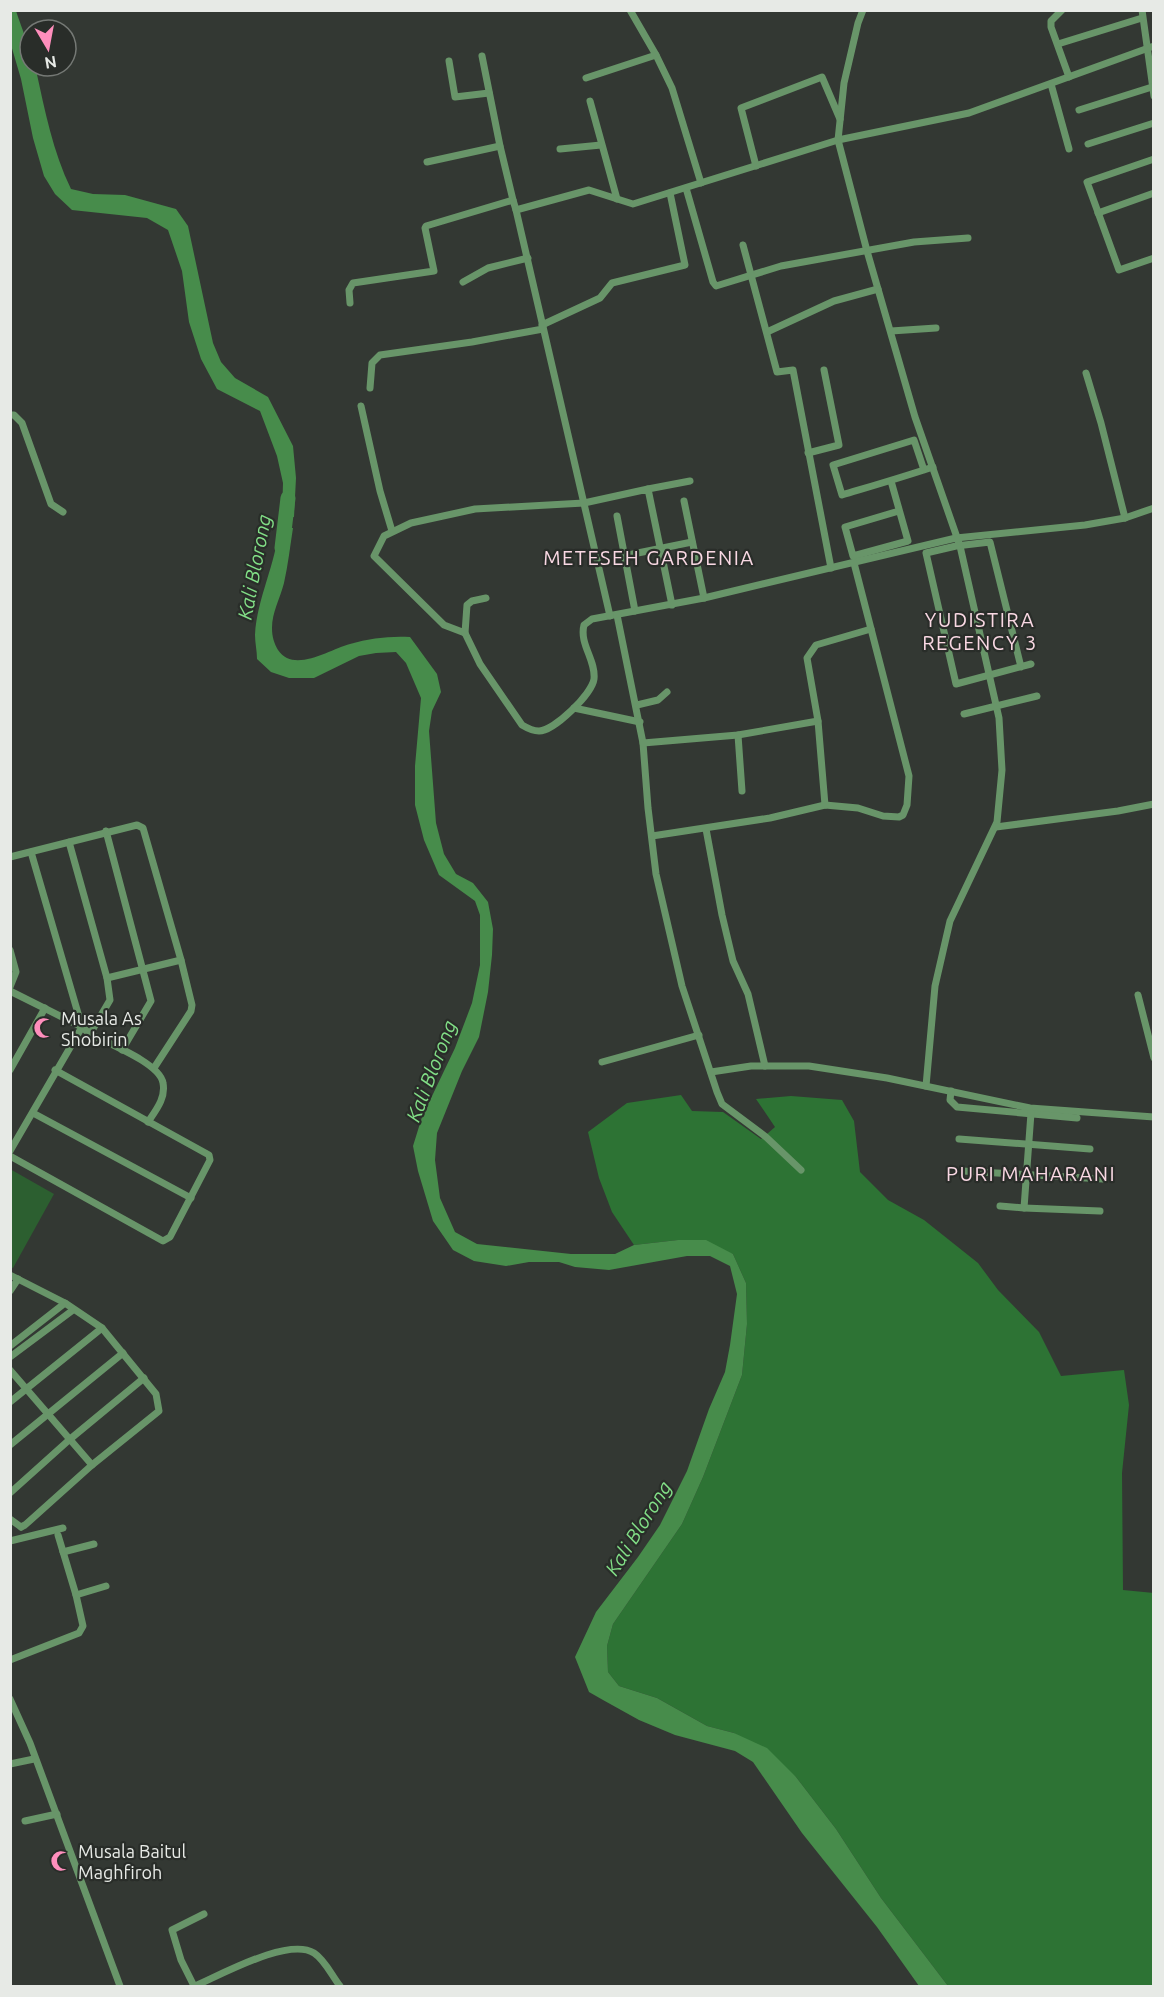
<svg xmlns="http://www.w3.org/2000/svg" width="1164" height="1997" viewBox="0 0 1164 1997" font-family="Ubuntu,sans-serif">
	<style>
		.green { fill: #2c5f30 }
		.forest { fill: #2d7334 }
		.water { fill: #478c4b }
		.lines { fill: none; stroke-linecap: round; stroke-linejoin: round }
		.river { stroke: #478c4b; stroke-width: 15 }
		.minor { stroke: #689569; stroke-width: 7 }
		.labels { text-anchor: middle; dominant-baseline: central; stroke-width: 4.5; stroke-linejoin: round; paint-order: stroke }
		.poi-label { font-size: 18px; fill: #e7eae6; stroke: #292d29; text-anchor: start }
		.neighbourhood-label { font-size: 20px; letter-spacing: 1.5px; fill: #f9d8e3; stroke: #292d29 }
		.water-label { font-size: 20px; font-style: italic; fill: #82df87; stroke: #292d29 }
	</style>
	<rect width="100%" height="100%" fill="#333833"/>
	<!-- green -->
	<polygon class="green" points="10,1169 54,1194 13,1268 10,1267"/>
	<!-- forest -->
	<polygon class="forest" points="681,1095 692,1111 723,1112 761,1139 775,1127 756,1099 791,1096 842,1100 854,1121 860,1172 888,1200 924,1220 978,1263 998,1290 1039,1332 1061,1376 1124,1370 1129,1405 1122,1473 1123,1590 1154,1593 1153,1986 948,1986 881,1898 836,1829 796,1777 734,1733 707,1726 657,1698 619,1686 608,1672 607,1646 613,1624 682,1524 703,1477 742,1375 747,1324 746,1283 733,1254 678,1240 634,1245 612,1212 599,1178 588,1132 627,1103"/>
	<!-- water -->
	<g class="water">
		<path d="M10,11H16C22,29 30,46 30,66H35L36,70C45,111 53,152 71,189L93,194L125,195L176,209L188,226L213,343L221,362L235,378L268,397L293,446L296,478L294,517L282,516L283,483L277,456L260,411L217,389L201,359L189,322L182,271L168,230L147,218L72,210L55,194L44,176L33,138L21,79L11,45Z"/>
		<path d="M279,527L293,528C290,547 288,565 284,583C280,599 272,612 272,628C272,637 274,643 278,650C294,674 330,649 350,644C370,638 390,636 410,637L437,674L441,692L432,711L429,731L436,823L444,854L456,874L473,883L488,902L493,929L492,955L488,992L479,1037L462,1071L437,1133L435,1160L440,1198L455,1232L477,1244L571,1254H615L634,1245L678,1240H706L733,1254L746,1283L747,1324L742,1375L703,1477L682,1524L613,1624L607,1646L608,1672L619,1686L657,1698L707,1726L734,1733L767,1748L796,1777L836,1829L881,1898L948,1986H919L877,1927L802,1833L753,1762L735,1751L675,1735L639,1720L603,1700L589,1692L575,1657L596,1612L638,1557L660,1525L687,1471L709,1409L725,1372L730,1345L737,1294L730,1266L710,1256H687L609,1270L575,1267L559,1262H529L506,1266L474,1261L453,1250L433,1221L418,1171L413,1146L422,1117L455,1048L472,1003L480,965V915L475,901L439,875L424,840L415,805V766L421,698L406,663L396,652L376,653L359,656L314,678H289L271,672L257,659C257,651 255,643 255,635C257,598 276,564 279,527Z"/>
	</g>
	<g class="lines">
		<!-- river -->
		<polyline class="river" points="282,548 288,498"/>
		<!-- minor -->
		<g class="minor">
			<polyline points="630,10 656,55 672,88 701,183"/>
			<polyline points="863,10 858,23 844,83 838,140 867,251 915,417 960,546 999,718 1002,770 997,822 950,921 935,986 926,1086"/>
			<polyline points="1062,10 1051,21 1051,27 1069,77"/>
			<polyline points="1142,10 1154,96"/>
			<polyline points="1058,44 1142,18"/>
			<polyline points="482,56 500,146 513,200"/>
			<polyline points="449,61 455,97 489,93"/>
			<polyline points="586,78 656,55"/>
			<polyline points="1051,84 1069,149"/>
			<polyline points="590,101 617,199"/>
			<polyline points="1079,110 1152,87"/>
			<polyline points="1088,144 1154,123"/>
			<polyline points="560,149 601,145"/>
			<polyline points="1154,159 1087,182 1119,270 1154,258"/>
			<polyline points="427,162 500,146"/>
			<polyline points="756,166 741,108 822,77 840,119"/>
			<polyline points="686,188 713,282 716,286 781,266 914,242 968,238"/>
			<polyline points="1098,213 1154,193"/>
			<polyline points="743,245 777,372 793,370 831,568"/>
			<polyline points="463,282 488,268 528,258"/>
			<polyline points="350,303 349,290 353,283 434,271 425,228 426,226 513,200 516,210"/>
			<polyline points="542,325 600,298 612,283 685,265 670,193"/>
			<polyline points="891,331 936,328"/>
			<polyline points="767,332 834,301 878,289"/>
			<polyline points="1086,373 1101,423 1125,518"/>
			<polyline points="370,388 372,363 380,355 472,342 543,329"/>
			<polyline points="361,406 380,491 392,531"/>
			<polyline points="10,415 14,415 22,423 51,504 63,512"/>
			<polyline points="808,453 839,445 824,370"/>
			<path d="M924,470L914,440L833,465L842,495C872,486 903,477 933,467"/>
			<polyline points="891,481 908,541 853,556 845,527 899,511"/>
			<polyline points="648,489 690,481"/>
			<polyline points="684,501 704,598"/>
			<polyline points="617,516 635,611"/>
			<polyline points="623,556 692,542"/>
			<path d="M672,605L648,489L584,503L475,509L411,523L384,536L374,556L444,625L465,633L480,664L522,725C527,728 532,731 539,731C554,731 592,694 594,679C596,660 579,644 584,625L592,619L704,598L956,538L1085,525L1125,518L1154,508"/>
			<polyline points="617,615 643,743 648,808 656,874 682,986 717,1092 722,1104 766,1137 801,1170"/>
			<polyline points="610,616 516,210 589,190 633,204 838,140 969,113 1154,46"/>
			<polyline points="465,633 467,605 472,601 486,598"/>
			<polyline points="1021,667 990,542 956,546 926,553 956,684 1031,664"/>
			<polyline points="637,705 658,700 667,692"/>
			<polyline points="574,708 640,722"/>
			<polyline points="964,714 1037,696"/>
			<polyline points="738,735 742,791"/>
			<polyline points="643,743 738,735 818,721"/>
			<polyline points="825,805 818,721 807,658 816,645 871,629"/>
			<polyline points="996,827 1118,811 1154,804"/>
			<polyline points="706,829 722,915 733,961 748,994 765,1066"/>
			<polyline points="106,831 151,1001 122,1050"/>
			<polyline points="652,836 770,818 825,805 858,808 883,816 899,817 903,815 907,805 909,776 854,563"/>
			<polyline points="69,842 107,978 110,1000 90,1034"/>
			<polyline points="31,852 82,1027"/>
			<polyline points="10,857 137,825 143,828 181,960 192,1005 191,1011 154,1068"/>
			<polyline points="10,950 16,972 10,987"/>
			<polyline points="107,978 181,960"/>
			<path d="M10,991L82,1027L90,1034C107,1043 160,1063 163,1083C166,1098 156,1110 148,1122"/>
			<polyline points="1138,995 1154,1058"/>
			<polyline points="602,1062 699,1035"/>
			<polyline points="10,1070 45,1008"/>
			<polyline points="711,1072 751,1066 809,1066 887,1078 1030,1108 1154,1117"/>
			<polyline points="951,1091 950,1100 957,1107 1077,1118"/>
			<polyline points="33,1113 191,1198"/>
			<polyline points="959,1139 1090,1149"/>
			<polyline points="10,1151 82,1027"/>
			<polyline points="10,1156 163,1241 170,1237 210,1160 209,1155 55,1070"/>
			<polyline points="963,1171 1103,1179"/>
			<polyline points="1000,1206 1024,1208 1031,1113"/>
			<polyline points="1024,1208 1100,1211"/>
			<polyline points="10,1275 65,1303"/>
			<polyline points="10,1291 18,1279"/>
			<polyline points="10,1346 65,1303 102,1328 156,1394 159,1411 92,1465 25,1525 21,1527"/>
			<polyline points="10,1357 73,1310"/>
			<polyline points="10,1370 92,1465"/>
			<polyline points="10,1402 102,1328"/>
			<polyline points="10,1445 123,1353"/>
			<polyline points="10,1493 69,1440 144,1378"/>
			<polyline points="10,1519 21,1527"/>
			<polyline points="10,1541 63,1528"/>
			<polyline points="63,1552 94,1544"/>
			<polyline points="76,1595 106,1586"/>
			<polyline points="10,1660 79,1633 83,1626 76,1595 58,1535"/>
			<polyline points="10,1699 30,1743 120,1986"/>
			<polyline points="10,1764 34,1759"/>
			<polyline points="25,1821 57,1814"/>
			<polyline points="194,1986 181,1960 172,1930 204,1914"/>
			<path d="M195,1986C221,1975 288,1937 314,1953C325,1960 332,1976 340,1986"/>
		</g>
	</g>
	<!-- icons -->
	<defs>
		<g id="mosque-bare" transform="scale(1.62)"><path d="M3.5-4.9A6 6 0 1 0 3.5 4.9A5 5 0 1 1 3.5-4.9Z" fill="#fe8ebc" stroke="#292d29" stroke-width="2.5" paint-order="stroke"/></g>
	</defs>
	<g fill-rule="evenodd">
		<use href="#mosque-bare" x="44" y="1028"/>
		<use href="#mosque-bare" x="61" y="1861"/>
	</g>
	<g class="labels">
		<!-- poi labels -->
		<g class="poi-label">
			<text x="61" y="1018">Musala As<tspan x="61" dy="21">Shobirin</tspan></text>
			<text x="78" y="1851">Musala Baitul<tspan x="78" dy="21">Maghfiroh</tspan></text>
		</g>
		<!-- neighbourhood labels -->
		<g class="neighbourhood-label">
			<text x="649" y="557">METESEH GARDENIA</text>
			<text x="980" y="619">YUDISTIRA<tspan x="980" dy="23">REGENCY 3</tspan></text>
			<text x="1031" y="1173">PURI MAHARANI</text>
		</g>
		<!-- water labels -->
		<g class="water-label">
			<text transform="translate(254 567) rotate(-79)">Kali Blorong</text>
			<text transform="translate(431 1071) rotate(-69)">Kali Blorong</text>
			<text transform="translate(638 1528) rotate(-58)">Kali Blorong</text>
		</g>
	</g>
	<!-- border -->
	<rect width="1164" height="1997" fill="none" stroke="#e7eae6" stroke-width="24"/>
	<!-- north arrow -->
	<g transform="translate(48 48) rotate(170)"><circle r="28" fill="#292d29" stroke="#757975" stroke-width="1.5"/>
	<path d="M0-4.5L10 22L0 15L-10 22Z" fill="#fe8ebc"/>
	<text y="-9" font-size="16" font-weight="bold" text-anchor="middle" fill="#e7eae6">N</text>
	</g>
</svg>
